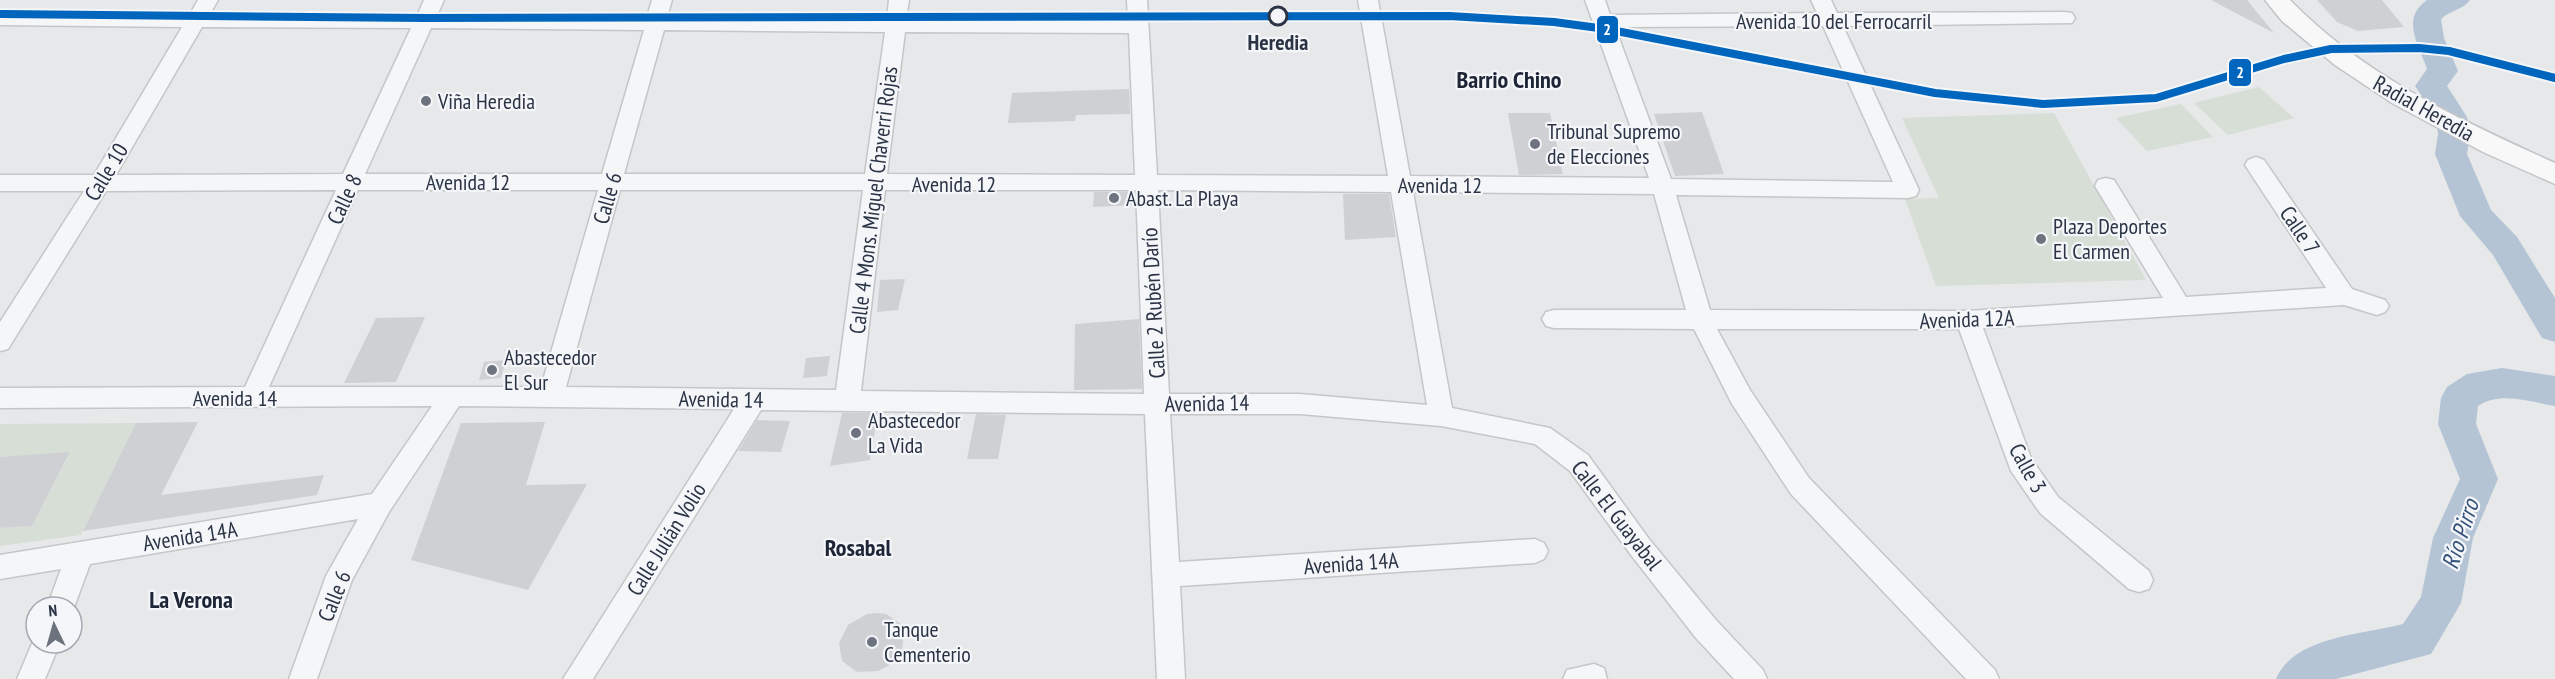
<svg xmlns="http://www.w3.org/2000/svg" width="2555" height="679" viewBox="0 0 2555 679" font-family="'PT Sans Narrow',sans-serif">
	<style>
		.green { fill: #d6ded6 }
		.lines { fill: none; stroke-linecap: round; stroke-linejoin: round }
		.river { fill: #b4c4d5; fill-rule: evenodd }
		.building { fill: #ced0d3 }
		.minor-casing { stroke: #c4c6c8; stroke-width: 3 }
		.major-casing { stroke: #c2c5c8; stroke-width: 3 }
		.minor { fill: #f5f6f7; fill-rule: evenodd }
		.major { fill: #f8f8f8; fill-rule: evenodd }
		.rail-1-casing { stroke: #f4f6f9; stroke-width: 12 }
		.rail-1 { stroke: #0065bd; stroke-width: 8 }
		.stop-dot { fill: #f4f6f9; stroke: #2b3445; stroke-width: 3 }
		.poi-dot { fill: #6c737f; stroke: #f4f6f9; stroke-width: 2 }
		.labels { text-anchor: middle; dominant-baseline: central; stroke-width: 4.5; stroke-linejoin: round; paint-order: stroke }
		.street-label { font-size: 22px; fill: #2b3445; stroke: #f4f6f9 }
		.stop-label { font-size: 22px; font-weight: bold; fill: #2b3445; stroke: #f4f6f9 }
		.poi-label { font-size: 22px; fill: #2b3445; stroke: #f4f6f9; text-anchor: start }
		.neighbourhood-label { font-size: 24px; font-weight: bold; fill: #1d2536; stroke: #f4f6f9 }
		.water-label { font-size: 24px; font-style: italic; fill: #34527a; stroke: #f4f6f9 }
		.line-badge { stroke: #f4f6f9; stroke-width: 2 }
		.badge-label { font-size: 16px; text-anchor: middle; font-weight: bold; fill: #fff }
	</style>
	<rect width="100%" height="100%" fill="#e6e8ea"/>
	<!-- green -->
	<g class="green">
		<polygon points="2259,87 2294,118 2228,135 2194,103"/>
		<polygon points="2181,104 2213,137 2147,151 2116,118"/>
		<polygon points="2054,113 2146,280 1936,286 1905,199 1939,198 1902,118"/>
		<polygon points="136,423 81,535 0,546 0,528 32,526 70,453 0,457 0,424"/>
	</g>
	<g class="lines">
		<!-- river -->
		<g class="river">
			<path d="M2427,0H2470C2463,10 2450,10 2441,19L2444,38L2458,71L2447,86L2467,117L2470,134L2467,154L2491,210L2517,237L2555,298V342L2542,338L2493,255L2460,216L2435,154L2438,134L2436,117L2415,86L2427,69C2419,45 2400,19 2427,0Z"/>
			<path d="M2502,368L2555,376V406C2530,402 2500,391 2478,406L2476,424L2498,479L2473,538L2461,603L2431,654L2336,679H2276C2294,636 2362,635 2403,624L2421,597L2433,538L2460,479L2438,424L2441,398L2447,387L2467,374Z"/>
		</g>
	</g>
	<!-- building -->
	<g class="building">
		<polygon points="2211,0 2247,0 2274,33"/>
		<polygon points="2317,0 2382,0 2404,27 2358,31 2337,22"/>
		<polygon points="1129,89 1130,114 1076,115 1075,121 1008,123 1012,93"/>
		<polygon points="1702,112 1724,174 1675,176 1654,114"/>
		<polygon points="1508,113 1550,113 1563,174 1519,175"/>
		<polygon points="1094,192 1134,192 1134,205 1093,207"/>
		<polygon points="1343,194 1389,194 1396,237 1345,240"/>
		<polygon points="905,279 898,310 877,312 880,280"/>
		<polygon points="425,317 396,382 344,383 376,318"/>
		<polygon points="1139,319 1142,389 1074,390 1075,324"/>
		<polygon points="830,356 827,376 803,378 806,358"/>
		<polygon points="506,360 501,378 479,380 484,362"/>
		<polygon points="842,413 878,413 870,460 830,466"/>
		<polygon points="976,414 1006,415 998,459 967,459"/>
		<polygon points="757,420 790,421 781,452 738,451"/>
		<polygon points="198,422 161,495 324,475 317,495 83,531 136,423"/>
		<polygon points="545,422 526,485 587,484 528,590 411,560 461,423"/>
		<polygon points="70,452 32,526 0,528 0,457"/>
		<polygon points="877,613 886,614 901,624 904,632 902,650 888,666 878,671 857,672 842,661 839,643 848,625 867,614"/>
	</g>
	<g class="lines">
		<!-- minor casing -->
		<g class="minor-casing">
			<g id="minor">
				<path d="M198,0H218L210,14L417,16L424,0H444L437,16L647,17L652,0H672L667,17L887,19L889,0H909L906,19L1128,20L1127,0H1147L1157,175L1388,176L1358,0H1378L1410,176L1649,178L1585,0H1605L1610,15L1817,13L1811,0H1831L1837,13L2065,12L2072,13L2075,18L2072,23L1843,26L1919,190L1916,196L1908,198L1676,195L1710,310L1968,311L2163,298L2095,186L2098,180L2106,178L2114,180L2186,297L2326,288L2245,165L2248,160L2256,157L2264,160L2352,289L2385,300L2389,306L2385,312L2377,315L2344,305L1983,328L2031,458L2058,497L2149,571L2153,580L2149,589L2139,592L2129,589L2040,513L2011,471L1959,329H1717L1750,390L1809,478L1995,670L1999,679H1966L1791,494L1732,404L1694,329L1554,328L1546,326L1542,319L1546,312L1554,310H1686L1654,194L1413,192L1452,408L1550,428L1588,455L1649,539L1716,620L1763,670L1767,679H1734L1696,638L1631,555L1570,471L1535,444L1441,426L1300,414H1170L1179,562L1535,539L1544,543L1548,551L1544,559L1535,563L1180,586L1185,679H1157L1145,414L761,410L593,679H563L734,409L459,406L389,512L352,580L317,679H289L326,576L358,519L90,564L72,613V607H47L61,569L0,579V555L372,494L432,406L0,408V388L245,387L336,190L106,191L8,349L0,351V322L84,191H0V175H94L182,27L0,25V13L190,14ZM1823,26L1893,182L1671,179L1615,27ZM202,27L411,28L343,174L116,175ZM431,28L644,30L602,174H365ZM664,30L885,32L865,174H624ZM905,32L1129,33L1135,175L887,174ZM358,190H598L541,387H269ZM620,190H863L836,390L566,387ZM885,190H1136L1144,394L861,391ZM1158,190L1391,192L1427,405L1300,394H1169Z"/>
				<polygon points="36,634 36,643 60,643 45,679 17,679"/>
				<polygon points="1594,664 1604,668 1607,679 1563,679 1567,670"/>
			</g>
		</g>
		<!-- major casing -->
		<g class="major-casing">
			<path id="major" d="M2265,0H2290C2362,75 2462,121 2555,163V184L2483,152L2392,103L2335,65L2282,21Z"/>
		</g>
		<!-- minor -->
		<use href="#minor" class="minor"/>
		<!-- major -->
		<use href="#major" class="major"/>
		<!-- rail-1 casing -->
		<g class="rail-1-casing">
			<polyline id="rail-1" points="0,14 426,18 1449,16 1554,22 1606,29 1935,93 2043,104 2156,98 2284,59 2331,49 2419,48 2449,51 2555,78"/>
		</g>
		<!-- rail-1 -->
		<use href="#rail-1" class="rail-1"/>
	</g>
	<!-- markers -->
	<circle class="stop-dot" cx="1278" cy="16" r="9"/>
	<g class="poi-dot">
		<circle cx="426" cy="101" r="6"/>
		<circle cx="1535" cy="144" r="6"/>
		<circle cx="1114" cy="198" r="6"/>
		<circle cx="2041" cy="239" r="6"/>
		<circle cx="492" cy="370" r="6"/>
		<circle cx="856" cy="433" r="6"/>
		<circle cx="872" cy="642" r="6"/>
	</g>
	<g class="labels">
		<!-- street labels -->
		<g class="street-label">
			<text x="1834" y="21">Avenida 10 del Ferrocarril</text>
			<text transform="translate(2424 108) rotate(29)">Radial Heredia</text>
			<text transform="translate(106 172) rotate(-59)">Calle 10</text>
			<text x="468" y="182">Avenida 12</text>
			<text x="954" y="184">Avenida 12</text>
			<text x="1440" y="185">Avenida 12</text>
			<text transform="translate(607 198) rotate(-74)">Calle 6</text>
			<text transform="translate(344 199) rotate(-65)">Calle 8</text>
			<text transform="translate(873 200) rotate(-83)">Calle 4 Mons. Miguel Chaverri Rojas</text>
			<text transform="translate(2300 230) rotate(56)">Calle 7</text>
			<text transform="translate(1153 303) rotate(-93)">Calle 2 Rubén Darío</text>
			<text transform="translate(1967 319) rotate(-2)">Avenida 12A</text>
			<text x="235" y="398">Avenida 14</text>
			<text transform="translate(721 399) rotate(1)">Avenida 14</text>
			<text transform="translate(1207 403) rotate(-1)">Avenida 14</text>
			<text transform="translate(2028 468) rotate(61)">Calle 3</text>
			<text transform="translate(1617 515) rotate(52)">Calle El Guayabal</text>
			<text transform="translate(190 536) rotate(-9)">Avenida 14A</text>
			<text transform="translate(666 539) rotate(-58)">Calle Julián Volio</text>
			<text transform="translate(1351 563) rotate(-4)">Avenida 14A</text>
			<text transform="translate(334 596) rotate(-68)">Calle 6</text>
		</g>
		<!-- stop labels -->
		<g class="stop-label">
			<text x="1278" y="42">Heredia</text>
		</g>
		<!-- poi labels -->
		<g class="poi-label">
			<text x="438" y="101">Viña Heredia</text>
			<text x="1547" y="131">Tribunal Supremo<tspan x="1547" dy="25">de Elecciones</tspan></text>
			<text x="1126" y="198">Abast. La Playa</text>
			<text x="2053" y="226">Plaza Deportes<tspan x="2053" dy="25">El Carmen</tspan></text>
			<text x="504" y="357">Abastecedor<tspan x="504" dy="25">El Sur</tspan></text>
			<text x="868" y="420">Abastecedor<tspan x="868" dy="25">La Vida</tspan></text>
			<text x="884" y="629">Tanque<tspan x="884" dy="25">Cementerio</tspan></text>
		</g>
		<!-- neighbourhood labels -->
		<g class="neighbourhood-label">
			<text x="1509" y="79">Barrio Chino</text>
			<text x="858" y="547">Rosabal</text>
			<text x="191" y="599">La Verona</text>
		</g>
		<!-- water labels -->
		<g class="water-label">
			<text transform="translate(2460 534) rotate(-72)">Río Pirro</text>
		</g>
	</g>
	<g class="line-badge">
		<rect x="1596" y="15" width="23" height="29" rx="6" fill="#0065bd"/>
		<rect x="2228" y="58" width="24" height="29" rx="6" fill="#0065bd"/>
	</g>
	<g class="badge-label">
		<text x="1607" y="35">2</text>
		<text x="2240" y="78">2</text>
	</g>
	<!-- north arrow -->
	<g transform="translate(54 625) rotate(355)"><circle r="28" fill="#f4f6f9" stroke="#a4a8b1" stroke-width="1.5"/>
	<path d="M0-4.5L10 22L0 15L-10 22Z" fill="#6c737f"/>
	<text y="-9" font-size="16" font-weight="bold" text-anchor="middle" fill="#2b3445">N</text>
	</g>
</svg>
